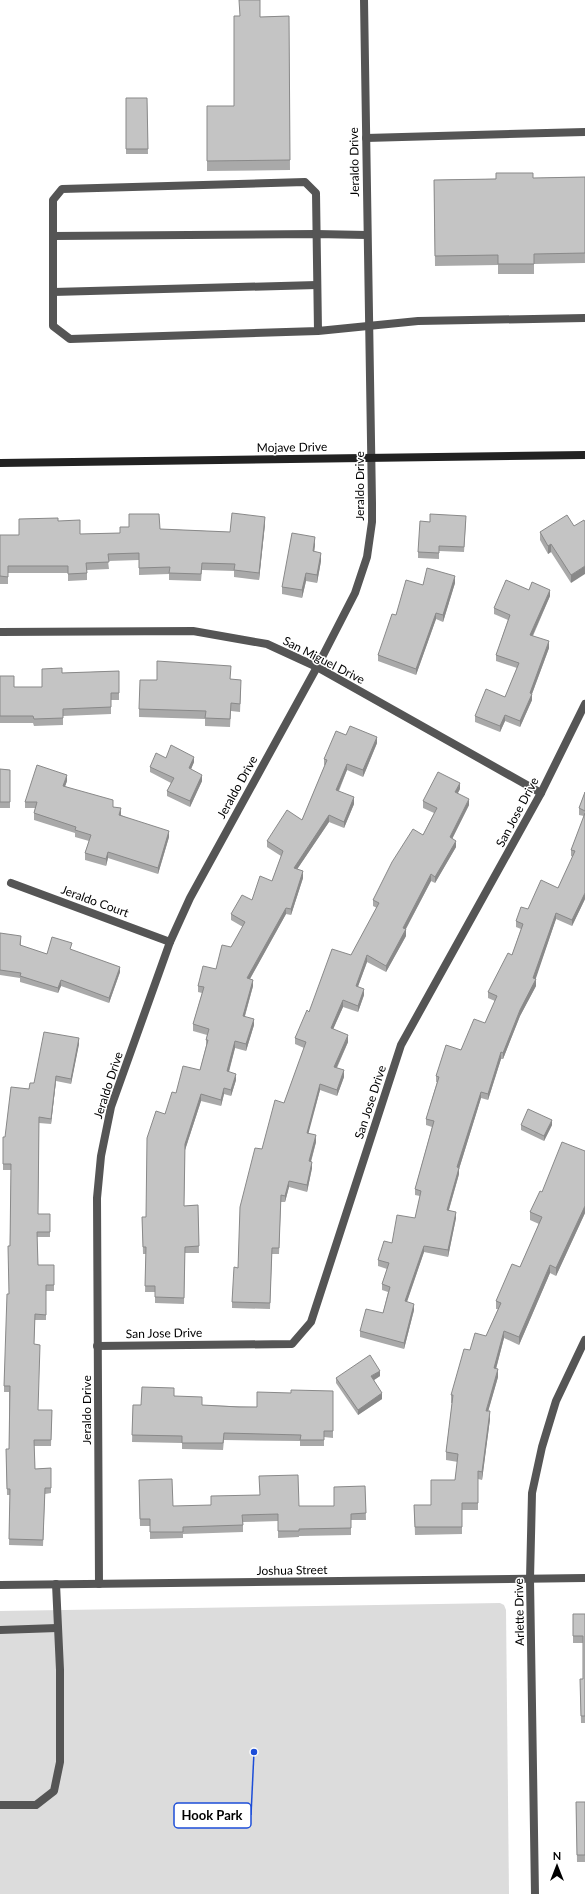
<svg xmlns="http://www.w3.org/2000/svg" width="585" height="1894" viewBox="0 0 585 1894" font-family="Lato,sans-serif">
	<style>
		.green { fill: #dcdcdc }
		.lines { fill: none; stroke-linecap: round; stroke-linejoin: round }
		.service { stroke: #555; stroke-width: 8 }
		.minor { stroke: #555; stroke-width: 8 }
		.secondary { stroke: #222; stroke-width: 8 }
		.wall { fill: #a9a9a9 }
		.shaded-wall { fill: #898989 }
		.building { fill: #c4c4c4; stroke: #898989 }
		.labels { text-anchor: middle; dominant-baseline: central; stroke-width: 3; stroke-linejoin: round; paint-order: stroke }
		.street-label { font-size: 12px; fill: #000; stroke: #fff }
		.leader { fill: none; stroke: #1d4ed8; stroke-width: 1.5 }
		.callout-dot { fill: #1d4ed8; stroke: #fff; stroke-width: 1.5 }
		.callout { fill: #fff; stroke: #1d4ed8; stroke-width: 1.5 }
		.callout-label { font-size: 13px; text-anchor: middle; font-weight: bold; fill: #000 }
	</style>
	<rect width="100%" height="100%" fill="#fff"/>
	<!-- green -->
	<polygon class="green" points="500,1603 504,1605 506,1610 509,1894 0,1894 0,1611"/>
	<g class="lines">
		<!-- service -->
		<g class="service">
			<polyline points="366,138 585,132"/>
			<polyline points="53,236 316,234 367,235"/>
			<polyline points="53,292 317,285"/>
			<polyline points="318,331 316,193 305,182 62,189 53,200 53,326 70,339 318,331 418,321 585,318"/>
			<polyline points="0,1630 57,1628"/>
			<polyline points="0,1805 36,1805 54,1791 60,1762 60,1670 56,1584"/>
		</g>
		<!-- minor -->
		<g class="minor">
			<polyline points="0,632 193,631 267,644 317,667 541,793"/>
			<polyline points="11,883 170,942"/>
			<polyline points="97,1346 292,1344 311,1322 401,1045 541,793 585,704"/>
			<polyline points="99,1584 97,1198 101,1156 111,1107 170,942 190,898 317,667 355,593 367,557 372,522 372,503 364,0"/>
			<polyline points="0,1585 585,1578"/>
			<polyline points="535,1894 530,1579 532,1493 542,1447 556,1401 585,1340"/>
		</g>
		<!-- secondary -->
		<polyline class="secondary" points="0,463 585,455"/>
	</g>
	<!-- wall -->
	<g class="wall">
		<polygon points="289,16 290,170 207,171 207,106 234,106 260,17"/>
		<polygon points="126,98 147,98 148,154 126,154"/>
		<polygon points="585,177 585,263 534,264 534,274 498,274 498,265 435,266 434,180"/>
		<polygon points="58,521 80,534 120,533 160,529 230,532 265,524 259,580 234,577 234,571 202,570 201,581 169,580 169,574 139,575 139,560 108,561 109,569 87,570 87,580 68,581 68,573 8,573 8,584 0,584 0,535 19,535"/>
		<polygon points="466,521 464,552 439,551 439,559 418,558 418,552 430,522"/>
		<polygon points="574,526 571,583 551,552 548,554 540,540 540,532"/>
		<polygon points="315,545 314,552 321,561 317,583 306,581 302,598 282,594 282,587"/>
		<polygon points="455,583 443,622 436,619 416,675 378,661 378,655 396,615 423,585"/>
		<polygon points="529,590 550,596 533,636 549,648 532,694 532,700 520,727 505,721 500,732 475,722 475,716 505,697 517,668 496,661 496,655 508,620 494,614 494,608"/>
		<polygon points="119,671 119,700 111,700 111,714 63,716 63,725 34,726 33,723 0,723 0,676 14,687 42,687 62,673"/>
		<polygon points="230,679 241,688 240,712 231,711 230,727 205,726 205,719 139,717 139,709 157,680"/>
		<polygon points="346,735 377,743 363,777 347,770 339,791 354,804 344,828 329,822 297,869 303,878 291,915 286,914 250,979 253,986 245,1016 254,1025 246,1051 235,1048 229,1072 236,1080 231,1096 224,1094 221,1106 201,1101 185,1150 184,1206 198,1205 199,1253 185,1253 184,1304 155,1303 155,1292 145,1292 146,1254 143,1254 142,1217 146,1217 165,1114 176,1093 200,1070 206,1046 206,1040 207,1035 193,1031 193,1024 202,993 198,992 198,986 216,969 231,947 243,927 231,920 231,914 252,900 272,881 281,856 267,847 267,841 302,820 325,765 324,765 324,759"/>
		<polygon points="166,758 194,762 191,769 202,781 190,807 167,796 167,791 171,783 150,772 150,767"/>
		<polygon points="0,769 10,770 10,808 0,808"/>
		<polygon points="67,781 65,786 113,807 121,814 121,815 169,837 158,874 108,858 106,866 85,860 85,853 89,841 75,837 75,833 34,820 34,813 35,808 25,808 25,802"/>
		<polygon points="460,789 458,793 469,805 452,839 456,847 435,883 431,881 406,929 406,936 386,972 367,962 358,986 364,995 358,1012 343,1007 333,1029 348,1042 337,1068 344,1077 337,1096 320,1090 308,1133 316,1142 311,1162 312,1168 307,1192 289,1187 285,1202 281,1202 279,1254 272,1254 270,1309 232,1308 232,1302 238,1268 262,1149 284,1103 304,1048 295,1044 295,1038 309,1012 351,955 377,908 373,906 373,900 423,835 434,813 423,808 423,801"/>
		<polygon points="585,792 585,899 572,926 556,919 535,979 536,986 520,1016 503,1059 501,1059 488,1100 481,1098 459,1169 459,1174 449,1210 456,1218 448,1257 424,1252 407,1302 414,1310 404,1349 360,1337 360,1331 383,1313 388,1292 382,1290 382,1284 387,1269 378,1266 378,1260 392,1243 415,1218 420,1196 415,1195 415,1189 432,1127 426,1125 426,1119 437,1082 436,1082 436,1076 485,1023 495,1001 488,998 488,992 512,955 521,929 516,927 516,921 528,909 558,888 573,857 571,856 571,850 584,816 579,815 579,808"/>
		<polygon points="0,933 21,941 21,946 47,954 72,950 120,972 109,1003 61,986 58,993 20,982 20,978 0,975"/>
		<polygon points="79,1044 71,1084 56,1081 51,1124 39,1123 38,1214 50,1214 50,1237 37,1237 38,1265 54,1265 54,1291 46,1291 46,1320 35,1320 34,1344 38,1410 52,1410 51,1446 34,1446 35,1469 51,1468 51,1493 45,1494 43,1546 9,1545 10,1495 7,1495 6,1449 9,1449 9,1392 4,1392 4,1386 9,1294 11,1170 3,1170 3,1137 5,1137 29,1089 34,1083"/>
		<polygon points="521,1125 552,1125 544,1141 521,1130"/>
		<polygon points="585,1151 585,1213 556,1276 550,1273 519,1345 504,1338 496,1369 498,1377 488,1411 490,1419 482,1480 478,1479 478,1510 462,1510 462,1534 415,1535 414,1505 431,1505 455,1480 458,1462 446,1460 446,1452 452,1403 451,1403 451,1395 470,1350 486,1336 498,1309 496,1309 496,1301 520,1267 539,1224 530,1220 530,1212 542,1192"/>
		<polygon points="380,1376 374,1380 382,1399 358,1415 336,1383 336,1378"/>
		<polygon points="333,1391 333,1438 324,1437 324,1446 300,1446 300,1441 224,1440 223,1450 182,1449 182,1443 132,1442 133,1405 141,1405 174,1396 202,1405 257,1407 291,1393"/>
		<polygon points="139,1480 173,1506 334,1506 365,1486 366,1520 351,1520 351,1535 299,1536 299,1537 278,1538 278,1521 243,1522 243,1532 183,1534 183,1538 150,1539 150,1526 140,1526"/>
		<polygon points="573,1614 585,1614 585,1723 581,1723 580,1679 583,1679 583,1643 573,1643"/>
		<polygon points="576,1802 585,1802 585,1862 577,1862"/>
	</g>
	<!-- shaded-wall -->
	<g class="shaded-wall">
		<polygon points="265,517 265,524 259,580 259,573"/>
		<polygon points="315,537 315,545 313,559 313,551"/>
		<polygon points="551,544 551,552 548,554 548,546"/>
		<polygon points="321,553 321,561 317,583 317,575"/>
		<polygon points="585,566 585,574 571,583 571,575"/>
		<polygon points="306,573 306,581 302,598 302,590"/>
		<polygon points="455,576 455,583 443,622 443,615"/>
		<polygon points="550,590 550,596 530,641 530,635"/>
		<polygon points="436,613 436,619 416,675 416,669"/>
		<polygon points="549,641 549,648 530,699 530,693"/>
		<polygon points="532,694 532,700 520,727 520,721"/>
		<polygon points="505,715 505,721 500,732 500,726"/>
		<polygon points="377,737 377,743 363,777 363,770"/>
		<polygon points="194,757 194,762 189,774 189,768"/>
		<polygon points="347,764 347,770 336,796 336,790"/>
		<polygon points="67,775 67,781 63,792 63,786"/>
		<polygon points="202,775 202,781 190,807 190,801"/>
		<polygon points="460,783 460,789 455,798 455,792"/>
		<polygon points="354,797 354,804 344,828 344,822"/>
		<polygon points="469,799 469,805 450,843 450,837"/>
		<polygon points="121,808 121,814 119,821 119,815"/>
		<polygon points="329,815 329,822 294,874 294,868"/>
		<polygon points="169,831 169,837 158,874 158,868"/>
		<polygon points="456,841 456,847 435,883 435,877"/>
		<polygon points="108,852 108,858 106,866 106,859"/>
		<polygon points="303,871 303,878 291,915 291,909"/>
		<polygon points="431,874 431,881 403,934 403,928"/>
		<polygon points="585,893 585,899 572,926 572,920"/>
		<polygon points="286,908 286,914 247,984 247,978"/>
		<polygon points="556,913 556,919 534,984 536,979 536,986 520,1016 503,1059 503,1053 533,978"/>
		<polygon points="406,929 406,936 386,972 386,966"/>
		<polygon points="367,955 367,962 356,992 356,986"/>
		<polygon points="120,967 120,972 109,1003 109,998"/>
		<polygon points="61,980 61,986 58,993 58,988"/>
		<polygon points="253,980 253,986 243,1022 243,1016"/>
		<polygon points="364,989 364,995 358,1012 358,1006"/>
		<polygon points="343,1000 343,1007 331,1034 331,1028"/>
		<polygon points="254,1019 254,1025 246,1051 246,1044"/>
		<polygon points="348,1035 348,1042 334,1073 334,1067"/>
		<polygon points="79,1038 79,1044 71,1084 71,1079"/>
		<polygon points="235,1041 235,1048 227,1078 227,1071"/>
		<polygon points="501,1052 501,1059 488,1100 488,1094"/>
		<polygon points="344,1070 344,1077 337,1096 337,1090"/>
		<polygon points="236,1074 236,1080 231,1096 231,1090"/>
		<polygon points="56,1076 56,1081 51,1124 51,1119"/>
		<polygon points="320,1084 320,1090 307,1139 307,1133"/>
		<polygon points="224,1088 224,1094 221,1106 221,1100"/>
		<polygon points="481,1092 481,1098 459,1169 459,1174 447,1216 447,1210 457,1167"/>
		<polygon points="201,1094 201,1101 185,1150 185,1144"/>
		<polygon points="552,1120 552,1125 544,1141 544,1136"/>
		<polygon points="316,1135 316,1142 309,1168 309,1161"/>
		<polygon points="312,1162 312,1168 307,1192 307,1185"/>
		<polygon points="289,1181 289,1187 285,1202 285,1196"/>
		<polygon points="585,1206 585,1213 556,1276 556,1268"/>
		<polygon points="456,1212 456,1218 448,1257 448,1250"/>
		<polygon points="424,1246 424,1252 405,1307 405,1301"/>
		<polygon points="550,1265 550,1273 519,1345 519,1337"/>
		<polygon points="414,1304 414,1310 404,1349 404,1343"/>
		<polygon points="504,1331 504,1338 494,1376 494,1368"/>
		<polygon points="498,1369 498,1377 486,1419 486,1411"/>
		<polygon points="380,1371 380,1376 371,1382 371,1376"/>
		<polygon points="382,1393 382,1399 358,1415 358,1410"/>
		<polygon points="490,1411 490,1419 482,1480 482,1472"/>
	</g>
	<!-- building -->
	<g class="building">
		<polygon points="239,0 260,0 260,17 289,16 290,160 207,161 207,106 234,106 234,16 240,16"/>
		<polygon points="126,98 147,98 148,149 126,149"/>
		<polygon points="496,173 533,173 533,178 585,177 585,253 534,254 534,264 498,264 498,255 435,256 434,180 496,179"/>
		<polygon points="232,513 265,517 259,573 234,570 235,564 202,563 201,574 169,573 170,567 139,568 139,553 108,554 109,562 86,563 87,573 68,574 68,566 8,566 8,577 0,576 0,535 19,535 19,519 58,518 58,521 80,520 80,534 120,533 120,527 129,527 129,514 159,514 160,529 230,532"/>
		<polygon points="430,514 466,516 464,547 439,546 439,553 418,552 420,521 430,522"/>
		<polygon points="567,515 574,526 584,520 585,522 585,566 571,575 551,544 548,546 540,532"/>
		<polygon points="292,533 315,537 313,551 321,553 317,575 306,573 302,590 282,587"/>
		<polygon points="427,568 455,576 443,615 436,613 416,669 378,655 392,614 396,615 406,580 423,585"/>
		<polygon points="506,580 529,590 532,582 550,590 530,635 549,641 530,693 532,694 520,721 505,715 500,726 475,716 486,689 505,697 519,663 496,655 510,615 494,608"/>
		<polygon points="157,661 231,666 230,679 241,680 240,704 231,703 230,719 205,718 206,711 139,709 140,680 157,680"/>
		<polygon points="62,668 62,673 119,671 119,693 111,693 111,707 63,709 63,718 34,719 33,716 0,716 0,676 14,676 14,687 42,687 42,669"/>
		<polygon points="350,726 377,737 363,770 347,764 336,790 354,797 344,822 329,815 294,868 303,871 291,909 286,908 247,978 253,980 243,1016 254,1019 246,1044 235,1041 227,1071 236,1074 231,1090 224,1088 221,1100 201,1094 185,1144 184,1206 198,1205 199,1246 185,1247 184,1298 155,1297 155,1286 145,1286 146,1247 143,1247 142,1217 146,1217 147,1138 156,1111 165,1114 172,1092 176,1093 183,1066 200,1070 208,1040 206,1040 209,1029 193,1024 204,987 198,986 203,966 216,969 222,945 231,947 245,922 231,914 242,895 252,900 260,876 272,881 283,851 267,841 287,810 302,820 327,760 324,759 336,731 346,735"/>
		<polygon points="171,745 194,757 189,768 202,775 190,801 167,791 174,778 150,767 156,753 166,758"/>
		<polygon points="37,765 67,775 63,786 113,800 113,807 121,808 119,815 169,831 158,868 108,852 106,859 85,853 91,835 75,830 76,827 34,813 37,802 25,802"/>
		<polygon points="0,769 10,770 10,802 0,802"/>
		<polygon points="438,772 460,783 455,792 469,799 450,837 456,841 435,877 431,874 403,928 406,929 386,966 367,955 356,986 364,989 358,1006 343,1000 331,1028 348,1035 334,1067 344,1070 337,1090 320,1084 307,1133 316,1135 309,1161 312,1162 307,1185 289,1181 285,1196 281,1195 279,1248 272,1248 270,1303 232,1302 234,1267 238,1268 240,1207 255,1148 262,1149 275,1100 284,1103 306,1042 295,1038 307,1010 309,1012 332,949 351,955 379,903 373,900 392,862 413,829 423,835 437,808 423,801"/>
		<polygon points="585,792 585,811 579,808"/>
		<polygon points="585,813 585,893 572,920 556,913 533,978 536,979 520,1010 503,1053 501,1052 488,1094 481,1092 457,1167 459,1168 447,1210 456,1212 448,1250 424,1246 405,1301 414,1304 404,1343 360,1331 366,1309 383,1313 390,1287 382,1284 389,1263 378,1260 384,1241 392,1243 397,1215 415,1218 421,1191 415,1189 434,1121 426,1119 439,1077 436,1076 446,1045 461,1050 474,1019 485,1023 497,996 488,992 508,953 512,955 523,924 516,921 521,907 528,909 541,880 558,888 575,851 571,850"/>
		<polygon points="0,933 21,936 20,945 47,954 52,937 72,943 70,949 120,967 109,998 61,980 58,988 20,976 21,973 0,970"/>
		<polygon points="44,1032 79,1038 71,1079 56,1076 51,1119 39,1117 38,1214 50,1214 50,1232 37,1232 38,1265 54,1265 54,1285 46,1285 46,1315 35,1314 34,1344 40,1345 38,1410 52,1410 51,1440 34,1440 35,1469 51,1468 51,1488 45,1488 43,1540 9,1539 10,1489 7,1489 6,1449 9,1449 10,1386 4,1386 7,1294 9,1294 8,1246 10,1246 11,1164 3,1164 3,1137 5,1137 11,1087 29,1089 30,1083 34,1083"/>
		<polygon points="528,1109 552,1120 544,1136 521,1125"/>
		<polygon points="562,1142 585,1151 585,1206 556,1268 550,1265 519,1337 504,1331 494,1368 498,1369 486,1411 490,1411 482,1472 478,1471 478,1503 462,1503 462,1527 415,1527 414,1505 431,1505 431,1480 455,1480 458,1454 446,1452 453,1395 451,1395 464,1349 470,1350 475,1333 486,1336 501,1303 496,1301 512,1264 520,1267 542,1217 530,1212 540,1191 542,1192"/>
		<polygon points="370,1355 380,1371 371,1376 382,1393 358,1410 336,1378"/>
		<polygon points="142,1387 174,1388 174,1396 202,1397 202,1405 239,1407 257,1407 257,1392 291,1393 291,1390 333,1391 333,1431 324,1431 324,1440 300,1440 301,1435 224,1433 223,1443 182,1443 182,1436 132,1435 133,1405 141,1405"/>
		<polygon points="298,1475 299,1506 334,1506 334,1487 365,1486 366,1513 351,1514 351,1528 299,1529 299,1531 278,1531 278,1514 242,1515 243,1525 183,1527 183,1532 150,1532 150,1519 140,1519 139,1480 172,1479 173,1506 211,1505 211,1496 260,1495 259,1476"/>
		<polygon points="573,1614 585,1614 585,1716 581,1716 580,1679 583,1679 583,1636 573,1636"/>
		<polygon points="576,1802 585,1802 585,1855 577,1855"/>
	</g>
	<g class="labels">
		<!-- street labels -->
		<g class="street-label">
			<text transform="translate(354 162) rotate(-91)">Jeraldo Drive</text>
			<text transform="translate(292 447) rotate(-1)">Mojave Drive</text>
			<text transform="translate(359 486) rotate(-90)">Jeraldo Drive</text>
			<text transform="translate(324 660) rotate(27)">San Miguel Drive</text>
			<text transform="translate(237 787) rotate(-61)">Jeraldo Drive</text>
			<text transform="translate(517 812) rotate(-62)">San Jose Drive</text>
			<text transform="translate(95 901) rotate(20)">Jeraldo Court</text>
			<text transform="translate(108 1085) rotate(-72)">Jeraldo Drive</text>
			<text transform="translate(370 1102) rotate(-72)">San Jose Drive</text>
			<text transform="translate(164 1333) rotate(-1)">San Jose Drive</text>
			<text transform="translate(86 1410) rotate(-90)">Jeraldo Drive</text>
			<text transform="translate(292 1570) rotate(-1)">Joshua Street</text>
			<text transform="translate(519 1612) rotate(-91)">Arlette Drive</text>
		</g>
	</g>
	<!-- callouts -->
	<path class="leader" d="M254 1752L251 1815"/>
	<circle class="callout-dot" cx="254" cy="1752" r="4"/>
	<rect class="callout" x="174" y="1803" width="77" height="25" rx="4"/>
	<g class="callout-label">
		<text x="212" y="1820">Hook Park</text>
	</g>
	<!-- north arrow -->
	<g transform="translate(557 1866)" stroke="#ffffff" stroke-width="3" paint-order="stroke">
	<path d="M0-3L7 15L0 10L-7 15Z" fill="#000000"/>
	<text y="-6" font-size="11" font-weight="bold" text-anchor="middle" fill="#000000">N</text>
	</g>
</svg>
